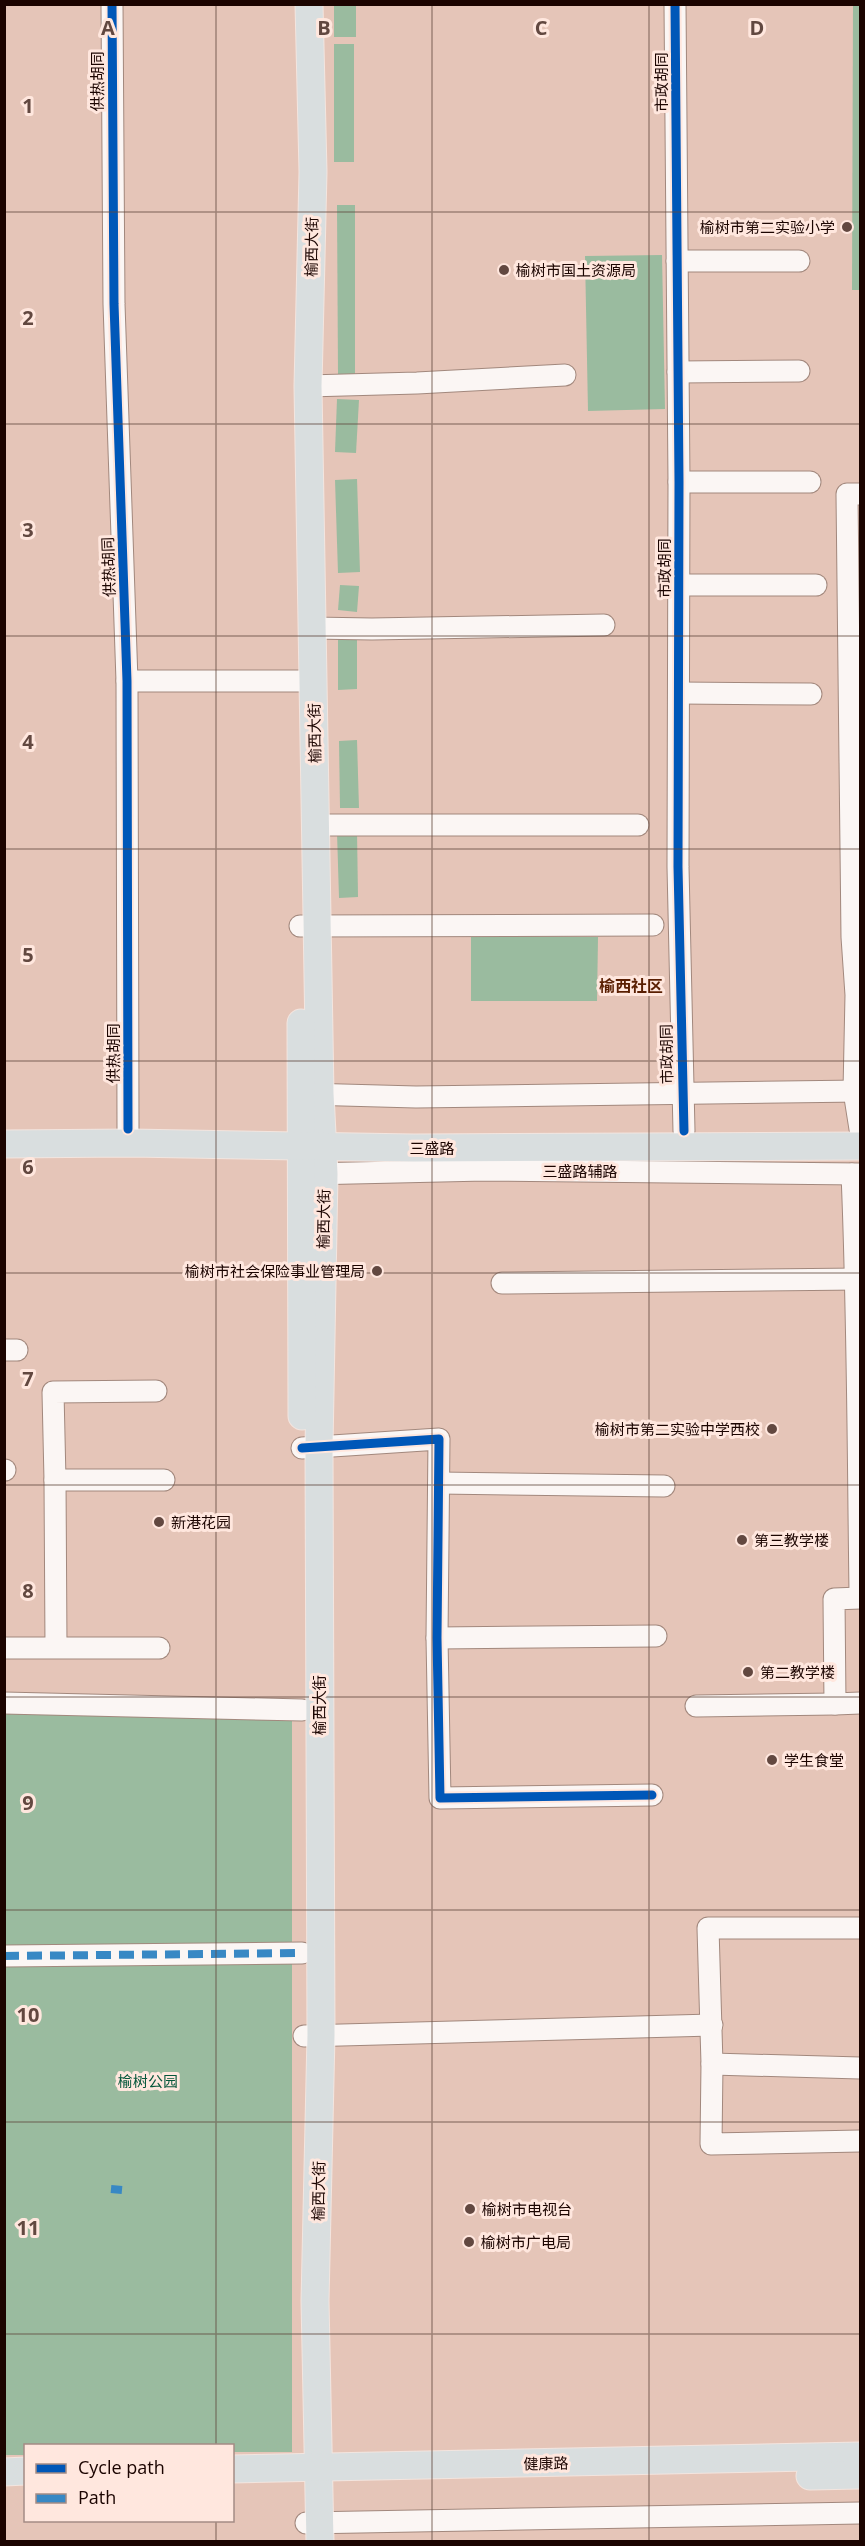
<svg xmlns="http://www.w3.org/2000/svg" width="865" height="2546" viewBox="0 0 865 2546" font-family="'Open Sans','Noto Sans SC',sans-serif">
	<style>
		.green { fill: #9abb9f }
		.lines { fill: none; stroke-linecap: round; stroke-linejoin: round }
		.minor-casing { stroke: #a2887d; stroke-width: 23 }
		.major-casing { stroke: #f3e5df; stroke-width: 29 }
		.minor { stroke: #fbf6f4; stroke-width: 21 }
		.major { stroke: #d9dedf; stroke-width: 27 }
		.quiet { stroke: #3888c4; stroke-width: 8; stroke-dasharray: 15 8; stroke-linecap: butt }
		.cycleway-casing { stroke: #ffe7de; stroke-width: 13 }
		.cycleway { stroke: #0057b8; stroke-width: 9 }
		.grid { fill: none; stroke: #624840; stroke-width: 1.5; stroke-opacity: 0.55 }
		.poi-dot { fill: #624840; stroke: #ffe7de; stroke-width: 2 }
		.labels { text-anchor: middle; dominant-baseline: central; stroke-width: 6; stroke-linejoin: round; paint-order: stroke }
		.street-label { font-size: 15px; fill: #1b0400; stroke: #ffe7de }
		.poi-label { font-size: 15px; fill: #1b0400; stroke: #ffe7de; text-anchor: start }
		.park-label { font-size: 15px; fill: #06573b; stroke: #ffe7de }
		.neighbourhood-label { font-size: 16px; font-weight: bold; fill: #591e01; stroke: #ffe7de }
		.grid-label { font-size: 20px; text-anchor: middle; font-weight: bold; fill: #624840; stroke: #ffe7de; stroke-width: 6; stroke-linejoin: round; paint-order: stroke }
	</style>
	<rect width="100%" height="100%" fill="#e5c5b8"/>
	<!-- green -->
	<g class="green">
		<polygon points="860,4 860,290 852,290 853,5"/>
		<rect x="334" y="5" width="22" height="32"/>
		<rect x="334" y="44" width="20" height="118"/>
		<polygon points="337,205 355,205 355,374 338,374"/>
		<polygon points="662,255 665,409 588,411 585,256"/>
		<polygon points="337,399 359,400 356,453 335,452"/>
		<polygon points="357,479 360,572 338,573 335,480"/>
		<polygon points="340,585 359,586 357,612 338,610"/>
		<polygon points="338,637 357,637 357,689 338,690"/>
		<polygon points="357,740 359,808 340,808 339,741"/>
		<polygon points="357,831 358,897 339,898 337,832"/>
		<polygon points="471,936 598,937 597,1001 471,1001"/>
		<polygon points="4,1714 292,1716 292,2452 233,2452 232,2446 26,2446 25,2455 5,2455"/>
	</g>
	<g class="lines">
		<!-- minor casing -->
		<g class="minor-casing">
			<g id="minor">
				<polyline points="112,4 114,304 127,681 128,1129"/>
				<polyline points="675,4 679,482 678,867 684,1131"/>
				<polyline points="677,261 799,261"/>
				<polyline points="678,372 799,371"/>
				<polyline points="308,386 417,383 565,375"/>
				<polyline points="679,482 810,482"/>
				<polyline points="679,585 816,585"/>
				<polyline points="312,628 372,629 604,625"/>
				<polyline points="127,681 299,681"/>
				<polyline points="679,693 811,694"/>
				<polyline points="316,825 638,825"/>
				<polyline points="300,926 653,925"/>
				<polyline points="306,1094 416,1097 860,1091"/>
				<polyline points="860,1129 854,1091 856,995 852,937 847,494 860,494"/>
				<polyline points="309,1174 485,1170 860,1174"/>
				<path d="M852,1174C858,1313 858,1453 860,1592"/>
				<polyline points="502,1283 860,1279"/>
				<polyline points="4,1350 17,1350"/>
				<polyline points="302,1448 439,1439 437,1638 440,1798 652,1795"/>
				<polyline points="4,1470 5,1470"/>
				<polyline points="55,1480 53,1392 156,1391"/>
				<polyline points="439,1483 664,1486"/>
				<polyline points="860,1598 834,1599 835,1704 860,1703"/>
				<polyline points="437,1638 656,1636"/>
				<polyline points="56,1647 55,1480 164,1480"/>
				<polyline points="4,1648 159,1648"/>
				<polyline points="4,1703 302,1710"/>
				<polyline points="696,1706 835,1704"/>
				<polyline points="860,1928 708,1928 712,2064 711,2144 860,2141"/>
				<polyline points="4,1956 302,1953"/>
				<polyline points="304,2036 712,2025"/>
				<polyline points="712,2064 860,2068"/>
				<polyline points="306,2523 860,2513"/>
			</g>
		</g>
		<!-- major casing -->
		<g class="major-casing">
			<g id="major">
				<polyline points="309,4 313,172 308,386 320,1094 324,1174 319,1447 321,2035 315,2301 320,2542"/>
				<polyline points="301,1023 302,1416"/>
				<polyline points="4,1144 131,1143 414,1148 860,1146"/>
				<polyline points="232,2469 860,2456"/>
				<polyline points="4,2472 26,2471"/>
				<polyline points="810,2476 860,2475"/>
			</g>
		</g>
		<!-- minor -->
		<use href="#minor" class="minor"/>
		<!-- major -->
		<use href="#major" class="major"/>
		<!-- quiet -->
		<g class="quiet">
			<polyline points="4,1956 302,1953"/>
			<polyline points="111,2189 122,2190"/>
		</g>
		<!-- cycleway casing -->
		<g class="cycleway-casing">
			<g id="cycleway">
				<polyline points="112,4 114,304 127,681 128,1129"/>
				<polyline points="675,4 679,482 678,867 684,1131"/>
				<polyline points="302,1448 439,1439 437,1638 440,1798 652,1795"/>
			</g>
		</g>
		<!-- cycleway -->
		<use href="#cycleway" class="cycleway"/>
	</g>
	<!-- grid -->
	<path class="grid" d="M216,4V2446M432,4V2542M649,4V2542M4,212H860M4,424H860M4,636H860M4,849H860M4,1061H860M4,1273H860M4,1485H860M4,1697H860M4,1910H860M4,2122H860M4,2334H860M216,2520V2542"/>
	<!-- markers -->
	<g class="poi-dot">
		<circle cx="847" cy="227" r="6"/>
		<circle cx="504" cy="270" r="6"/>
		<circle cx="377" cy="1271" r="6"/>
		<circle cx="772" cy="1429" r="6"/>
		<circle cx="159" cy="1522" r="6"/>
		<circle cx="742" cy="1540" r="6"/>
		<circle cx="748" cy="1672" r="6"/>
		<circle cx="772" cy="1760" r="6"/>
		<circle cx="470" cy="2209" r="6"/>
		<circle cx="469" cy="2242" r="6"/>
	</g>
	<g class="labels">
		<!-- street labels -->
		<g class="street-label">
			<text transform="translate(97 81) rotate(-90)">供热胡同</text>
			<text transform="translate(661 82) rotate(-90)">市政胡同</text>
			<text transform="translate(311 247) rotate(-89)">榆西大街</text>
			<text transform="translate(108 567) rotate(-92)">供热胡同</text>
			<text transform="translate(664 568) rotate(-90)">市政胡同</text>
			<text transform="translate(314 733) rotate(-91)">榆西大街</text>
			<text transform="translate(113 1053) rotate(-90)">供热胡同</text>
			<text transform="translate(666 1054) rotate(-91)">市政胡同</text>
			<text x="432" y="1148">三盛路</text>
			<text x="580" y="1171">三盛路辅路</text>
			<text transform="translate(323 1219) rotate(-89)">榆西大街</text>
			<text transform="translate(319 1705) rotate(-90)">榆西大街</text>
			<text transform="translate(318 2191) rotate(-89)">榆西大街</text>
			<text transform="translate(546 2463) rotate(-1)">健康路</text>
		</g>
		<!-- poi labels -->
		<g class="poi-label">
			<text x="835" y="227" text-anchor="end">榆树市第二实验小学</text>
			<text x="516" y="270">榆树市国土资源局</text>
			<text x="365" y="1271" text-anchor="end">榆树市社会保险事业管理局</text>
			<text x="760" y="1429" text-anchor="end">榆树市第二实验中学西校</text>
			<text x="171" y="1522">新港花园</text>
			<text x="754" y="1540">第三教学楼</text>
			<text x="760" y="1672">第二教学楼</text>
			<text x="784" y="1760">学生食堂</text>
			<text x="482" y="2209">榆树市电视台</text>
			<text x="481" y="2242">榆树市广电局</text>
		</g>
		<!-- park labels -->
		<g class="park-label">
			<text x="148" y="2081">榆树公园</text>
		</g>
		<!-- neighbourhood labels -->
		<g class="neighbourhood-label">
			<text x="631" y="986">榆西社区</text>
		</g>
	</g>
	<g class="grid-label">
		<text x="108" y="35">A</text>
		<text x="324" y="35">B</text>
		<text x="541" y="35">C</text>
		<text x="757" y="35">D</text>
		<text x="28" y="113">1</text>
		<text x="28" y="325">2</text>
		<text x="28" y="537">3</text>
		<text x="28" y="749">4</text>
		<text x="28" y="962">5</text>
		<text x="28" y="1174">6</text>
		<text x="28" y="1386">7</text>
		<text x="28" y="1598">8</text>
		<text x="28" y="1810">9</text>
		<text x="28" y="2022">10</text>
		<text x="28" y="2235">11</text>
	</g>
	<!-- border -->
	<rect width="865" height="2546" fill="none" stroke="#1b0400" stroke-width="12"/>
	<!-- legend -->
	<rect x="24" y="2444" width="210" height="78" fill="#ffe7de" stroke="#a48c85" stroke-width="1.5"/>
	<rect x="36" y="2464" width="30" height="9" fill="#0057b8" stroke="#a48c85" stroke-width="1.5"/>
	<text x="78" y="2474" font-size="18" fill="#1b0400">Cycle path</text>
	<rect x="36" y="2494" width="30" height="9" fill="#3888c4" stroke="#a48c85" stroke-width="1.5"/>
	<text x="78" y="2504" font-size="18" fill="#1b0400">Path</text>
</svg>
